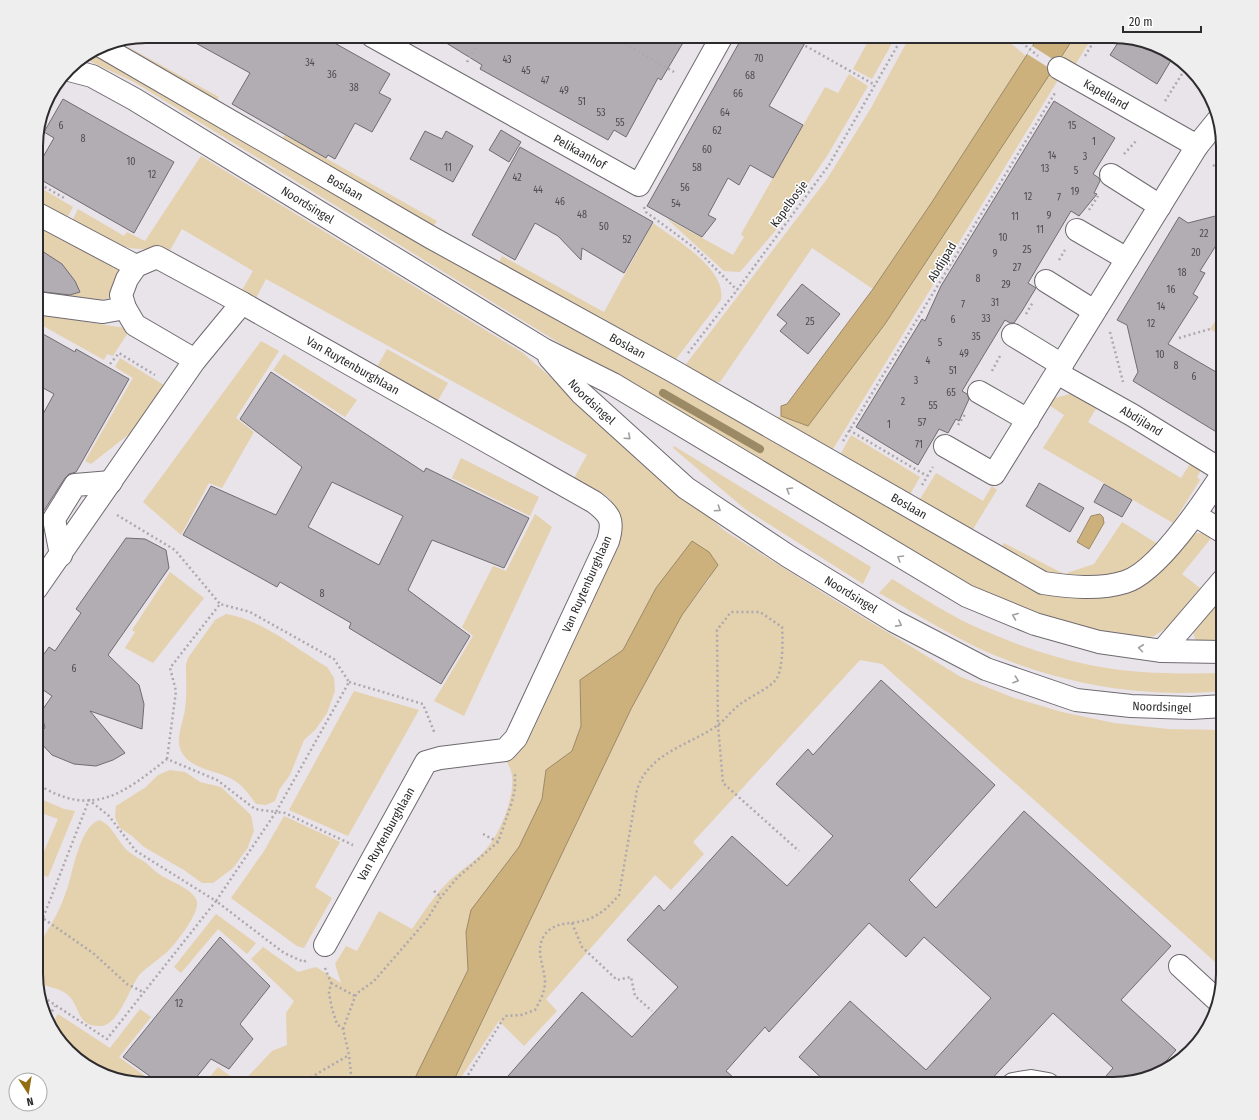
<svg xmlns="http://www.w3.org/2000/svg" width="1259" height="1120" viewBox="0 0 1259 1120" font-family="'Fira Sans Condensed',sans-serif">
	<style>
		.green { fill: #e4d1ae }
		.water { fill: #ccb17d; stroke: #9c8965 }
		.pier { fill: #e9e3ea }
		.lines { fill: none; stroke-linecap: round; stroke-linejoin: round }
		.stream { stroke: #9c8965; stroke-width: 8 }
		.building { fill: #b2adb3; stroke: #716c71; fill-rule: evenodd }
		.minor-casing { stroke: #6f6a70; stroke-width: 24 }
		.major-casing { stroke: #6f6a70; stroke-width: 24 }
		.path { stroke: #ada8ad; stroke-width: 2.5; stroke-dasharray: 2 3; stroke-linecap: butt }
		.minor { stroke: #fff; stroke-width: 22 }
		.major { stroke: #fff; stroke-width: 22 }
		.oneway { stroke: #a0a0a0 }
		.labels { text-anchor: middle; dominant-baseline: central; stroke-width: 3; stroke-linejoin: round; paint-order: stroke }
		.number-label { font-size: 10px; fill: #4e4c4e }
		.street-label { font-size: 12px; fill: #2d2b2d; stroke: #fff }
		.rim { fill: none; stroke: #2d2b2d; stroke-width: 2 }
	</style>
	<rect width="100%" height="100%" fill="#e9e3ea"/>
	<!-- green -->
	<g class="green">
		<polygon points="871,36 896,36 872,79 853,69"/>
		<polygon points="910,36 1005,36 1007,40 1026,56 932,202 873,289 812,248 720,382 707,381 683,368 827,179 871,108"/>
		<polygon points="1076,36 1093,36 1072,70 1058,62"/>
		<polygon points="128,47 219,97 217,100 282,139 285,135 437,221 432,228 125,53"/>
		<polygon points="97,49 1036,587 1102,593 1188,534 1201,533 1212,537 1182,574 1200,588 1168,627 1154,636 1138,639 1063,625 988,596 610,374 134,82 83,58"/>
		<polygon points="1052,70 1061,75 830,454 769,419 781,416 808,425 885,324"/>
		<polygon points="849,74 868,86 827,156 776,230 740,272 724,271 666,218 733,255 744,237 741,234 825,87 838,93"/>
		<path d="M201,156L523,353L725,531L836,601L961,677L1014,698L1062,712L1114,723L1168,729L1223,730V969L882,664L860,660L693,842L704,854L671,890L655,875L546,999L557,1011L524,1046L499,1021L462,1076L460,1084H452L631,709L682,615L711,577L656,588L623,650L580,680L581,726L572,751L546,770L542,799L519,847L507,862L466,932L468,970L412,1084H204L218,1067L241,1084L272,1051L287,1045L286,1013L294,1001L251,959L263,947L298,972L316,967L341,983L335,964L346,946L357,951L379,911L412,929C424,912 435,894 450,880C462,869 476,861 487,848C501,832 517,792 511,771C510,767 507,763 506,760L517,754L524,746L620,530C620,495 601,493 574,478L587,455L266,279L255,300L241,292L253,271L182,229L169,252C155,247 140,251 126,247C107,241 89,229 72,221L78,209L124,236L127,232L145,241Z"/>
		<polygon points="36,185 73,207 67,218 41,205 36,200"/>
		<path d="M653,223C675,239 727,269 721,300L673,363L498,265L502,256L604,312Z"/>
		<path d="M36,225L120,267L111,298L93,301L57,298L79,292C71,271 57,258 36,248Z"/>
		<polygon points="1223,309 1223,337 1210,329"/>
		<polygon points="36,314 125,328 129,331 113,356 107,354 104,360 36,322"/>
		<polygon points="261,341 279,351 236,418 254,432 222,488 209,483 181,535 143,502"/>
		<polygon points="387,349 448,383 437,402 377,367"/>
		<polygon points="284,354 357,400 345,417 273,370"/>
		<polygon points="120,358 167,387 138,427 91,464 85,461 133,378 115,367"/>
		<polygon points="1070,394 1077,395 1097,407 1088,422 1181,478 1190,464 1201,470 1197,477 1200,480 1173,523 1043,448 1064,415 1049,405 1055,398"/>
		<polygon points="851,435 920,477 908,498 838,459"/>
		<polygon points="674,446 871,567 863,584 745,509 673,448"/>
		<polygon points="461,458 539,497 530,516 452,478"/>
		<polygon points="936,473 983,501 992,486 997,490 970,534 917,504"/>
		<polygon points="535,514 552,527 464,716 434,701 473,636 462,627 493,566 506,571"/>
		<polygon points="1122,522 1158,544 1134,572 1063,581 999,551 1004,543 1064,574 1094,564"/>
		<polygon points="170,572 204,598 153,663 125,648 135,632 132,630"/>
		<path d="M892,579C922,597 953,618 985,631C1020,646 1058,659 1095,666C1137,674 1181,674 1223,673V691C1138,699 1049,682 972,645C940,629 910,610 879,593Z"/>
		<polygon points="1223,592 1223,641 1200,642 1195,639 1193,631"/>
		<path d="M226,614C263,620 295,648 327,667L334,678L335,691L327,713L315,730L304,740L290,775L279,790L275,801L266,805L256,804C249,794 241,783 230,778C212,769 183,768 179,744C178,734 183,721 185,710C187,695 186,680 186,664L188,658L215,620Z"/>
		<polygon points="354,691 419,710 348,836 289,810"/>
		<polygon points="170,770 185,772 200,782 221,787 251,815 254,831 247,849 233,868 213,883 202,883 184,870 144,847 132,836 120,828 115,817 116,806 146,787 158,775"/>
		<polygon points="36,797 64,809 75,811 48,877 36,872 36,870 58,819 36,811"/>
		<polygon points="284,816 340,842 315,887 332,898 304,948 297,946 231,898 264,851"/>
		<path d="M99,820C113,825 118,843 129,852C134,856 140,859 145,862C150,866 154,871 159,874C168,881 195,889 197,902C199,914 175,945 166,953C158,960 148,966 140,974C130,986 119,1025 101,1026C76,1027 81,1007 68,995C58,986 45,989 36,979V953L39,944C49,929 59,912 65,895C73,876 78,828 99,820Z"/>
		<polygon points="216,914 256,943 247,954 218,929 181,973 174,967"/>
		<polygon points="140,1009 151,1017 119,1057 156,1084 146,1084 104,1076 69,1052 50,1027 58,1014 110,1048"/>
	</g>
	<!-- water -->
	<g class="water">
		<polygon points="1039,36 1075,36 885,324 808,426 781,416 781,406 787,404 873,289 932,202"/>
		<polygon points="1100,514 1103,517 1104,523 1089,549 1077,542 1091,516"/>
		<polygon points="692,541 709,552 718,565 682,615 631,709 452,1084 412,1084 468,970 466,932 471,910 519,847 542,799 546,770 572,751 581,726 580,680 623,650 656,588"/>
	</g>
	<!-- pier -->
	<polygon class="pier" points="1032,46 1059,63 1054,71 1027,54"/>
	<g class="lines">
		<!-- stream -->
		<polyline class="stream" points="663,393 760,449"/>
	</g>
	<!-- building -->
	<g class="building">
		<polygon points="183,36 322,36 390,74 379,93 391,99 372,132 355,123 335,159 328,155 326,158 232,104 250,73"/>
		<polygon points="435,36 687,36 661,80 658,78 626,137 614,130 608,140 480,69 482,65"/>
		<polygon points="743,36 809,36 769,106 803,125 773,178 750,165 739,185 728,178 708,215 716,219 702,237 647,206"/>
		<polygon points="1121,38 1155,44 1173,57 1157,84 1110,55"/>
		<polygon points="63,99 174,162 134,233 36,177 36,169 54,138 44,132"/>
		<polygon points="1054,101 1115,138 1093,174 1099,178 1100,181 1094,193 1097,194 1079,216 1071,211 1028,283 1036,288 1022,311 1014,323 1010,323 1005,320 962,391 967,394 969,399 959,421 956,419 948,433 939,429 918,465 856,427 922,319 925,321 941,286"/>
		<polygon points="501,130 521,142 509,162 489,150"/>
		<polygon points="425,131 442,139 446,131 473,146 453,182 410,159"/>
		<polygon points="520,147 653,222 624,273 582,248 581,260 558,236 535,223 515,260 472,235"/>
		<polygon points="1223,214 1221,245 1215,247 1200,271 1205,273 1193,294 1198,297 1168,344 1223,376 1223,436 1133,381 1138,372 1127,325 1117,320 1179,217 1188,223"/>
		<polygon points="36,247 62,264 75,281 80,292 70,295 36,291"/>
		<polygon points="802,284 840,314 808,354 780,331 787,323 777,315"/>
		<polygon points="36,330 75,352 76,349 129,379 79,467 76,472 69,474 65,478 43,512 42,521 43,530 36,542 36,427 54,394 36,384"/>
		<path d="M271,372L424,472L426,468L529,518L504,568L432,540L408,590L470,636L441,684L349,628L351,623L280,582L277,587L183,535L211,486L276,515L302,467L240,419ZM332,482L403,516L379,565L308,527Z"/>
		<polygon points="1039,483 1084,508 1070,532 1026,506"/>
		<polygon points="1104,484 1132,500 1122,517 1094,502"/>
		<polygon points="126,538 145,539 166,550 169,568 108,655 139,685 144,704 142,729 90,711 125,753 113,760 96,766 74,764 52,755 36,738 36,734 45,728 41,712 52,696 36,685 36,665 49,647 55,651 81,613 76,609"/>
		<polygon points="881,680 995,785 909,880 936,908 1024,811 1171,946 1121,1000 1176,1050 1153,1076 1113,1084 1099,1084 1113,1068 1053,1013 987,1084 828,1084 799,1057 850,1001 926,1070 991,998 924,937 906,957 869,923 769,1032 765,1027 726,1071 741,1084 501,1084 582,992 632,1037 678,987 627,940 659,905 664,911 732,836 787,886 833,836 776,784 808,749 813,755"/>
		<polygon points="220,937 270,986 240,1024 253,1039 229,1069 211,1059 191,1084 161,1084 123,1057"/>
	</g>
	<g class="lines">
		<!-- minor casing -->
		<g class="minor-casing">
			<g id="minor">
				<path id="s1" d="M372,36L639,185L722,36"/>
				<path id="s2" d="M101,46L432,238L673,371L1043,583C1070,587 1099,590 1125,582C1158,572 1204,502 1223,473"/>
				<path id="s3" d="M1059,68L1197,146"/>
				<polyline points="1111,175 1160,206"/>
				<polyline points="36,213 136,266 157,257 242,303"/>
				<polyline points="1077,230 1127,259"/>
				<polyline points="136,266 127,279 121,295 125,308 135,325 195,360"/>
				<polyline points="1046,281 1094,311"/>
				<polyline points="36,303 103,312 125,308"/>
				<polyline points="1013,335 1062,365"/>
				<path id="s4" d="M1057,373L1132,415L1223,471"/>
				<polyline points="979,392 1028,420"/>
				<polyline points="945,446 994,474 1197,146 1218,120"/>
				<polyline points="1195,515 1223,532"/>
				<polyline points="61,555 54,519 75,485 111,482"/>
				<path id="s5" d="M36,589L195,360L242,303L594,502C611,515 614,521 608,541L516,738L505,750L440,758L426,762L325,945"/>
				<polyline points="1162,651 1223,580"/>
				<polyline points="1180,966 1218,1001"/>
				<polyline points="1013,1084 1031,1081 1048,1084"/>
			</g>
		</g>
		<!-- major casing -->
		<g class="major-casing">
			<g id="major">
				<path id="s6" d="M69,70L92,76L134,99L543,349L613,384L967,596L1035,624L1099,642L1162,651L1223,652"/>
				<path id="s7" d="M549,357L581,393L686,488L788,556L894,621L986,669L1076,700L1131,706L1191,708L1223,706"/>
			</g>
		</g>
		<!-- path -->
		<g class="path">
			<polyline points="612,36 674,72"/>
			<polyline points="788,36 875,85"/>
			<polyline points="1014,36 1038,56"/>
			<polyline points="1085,56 1097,36"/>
			<polyline points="467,62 482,36"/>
			<polyline points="1165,101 1187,66"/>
			<polyline points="1124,154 1137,140"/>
			<polyline points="1213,165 1223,171"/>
			<polyline points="36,182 66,199"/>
			<polyline points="644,207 646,212 696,249 737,290"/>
			<polyline points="1089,210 1098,196"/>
			<polyline points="1059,260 1065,250"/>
			<polyline points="1026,314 1033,302"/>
			<polyline points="1110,332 1123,382"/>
			<polyline points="1179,338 1210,329"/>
			<polyline points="688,353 737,290 829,165 903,36"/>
			<polyline points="110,364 119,353 155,375"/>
			<polyline points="992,371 1000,356"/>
			<polyline points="958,425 966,413"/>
			<polyline points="849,430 927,476"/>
			<polyline points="843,441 1055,93"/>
			<polyline points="922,485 933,467"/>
			<polyline points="117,515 175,550 220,604"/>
			<polyline points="349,682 423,704 435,734"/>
			<polyline points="167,759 176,691 170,668 220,604 250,612 334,659 349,682 276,812 285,813 353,845"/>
			<path d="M36,783C91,819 123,794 167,759L217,780L255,809L276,812L216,901L284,953L304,962L306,960"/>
			<polyline points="483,834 498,842"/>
			<polyline points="434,891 441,897"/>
			<polyline points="44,919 93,953 127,984 143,992"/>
			<polyline points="572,923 582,947 617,980 631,977 635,996 652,1011"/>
			<polyline points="36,936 89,800 109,816 136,851 216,901 107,1039 40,995"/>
			<polyline points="325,968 331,983 329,993 332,1009 337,1024 343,1029 349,1055 352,1084"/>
			<polyline points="331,983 355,996"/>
			<polyline points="47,1020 55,1006"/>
			<polyline points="343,1029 356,994 374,981 426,921 441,897 457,878 498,842 512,802 515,789 515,772"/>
			<polyline points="303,1084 308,1079 349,1055"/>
			<path d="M464,1084L468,1075L505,1016L521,1015L535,1010C540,1001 545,992 545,981C544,965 535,951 544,936C554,919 576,926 591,918C603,913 611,904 619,895L637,790C648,753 690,745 718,725C727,718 734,707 745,701C753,695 772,687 777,678C783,667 783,640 782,627L760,612H731L717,630L718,725L723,783L799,851"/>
		</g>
		<!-- minor -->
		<use href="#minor" class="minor"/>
		<!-- major -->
		<use href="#major" class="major"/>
	</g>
	<!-- one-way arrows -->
	<defs><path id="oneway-chevron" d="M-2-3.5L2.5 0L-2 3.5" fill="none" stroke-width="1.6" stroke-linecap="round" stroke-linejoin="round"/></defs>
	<g class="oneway">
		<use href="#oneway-chevron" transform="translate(628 437) rotate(42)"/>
		<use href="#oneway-chevron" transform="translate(789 490) rotate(-149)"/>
		<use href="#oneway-chevron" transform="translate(718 509) rotate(34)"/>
		<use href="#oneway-chevron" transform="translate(900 558) rotate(-149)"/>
		<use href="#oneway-chevron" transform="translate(1015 616) rotate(-158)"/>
		<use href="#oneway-chevron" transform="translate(899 624) rotate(28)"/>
		<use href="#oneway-chevron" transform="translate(1141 648) rotate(-173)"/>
		<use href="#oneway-chevron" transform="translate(1016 680) rotate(19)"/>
	</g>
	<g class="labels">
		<!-- number labels -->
		<g class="number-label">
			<text x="759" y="59">70</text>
			<text x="507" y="60">43</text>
			<text x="310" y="63">34</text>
			<text x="526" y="71">45</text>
			<text x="332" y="75">36</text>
			<text x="750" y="76">68</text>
			<text x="545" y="81">47</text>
			<text x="354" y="88">38</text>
			<text x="564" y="91">49</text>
			<text x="738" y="94">66</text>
			<text x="582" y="102">51</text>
			<text x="601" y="113">53</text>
			<text x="725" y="113">64</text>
			<text x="620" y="123">55</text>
			<text x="61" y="126">6</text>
			<text x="1072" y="126">15</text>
			<text x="717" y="131">62</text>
			<text x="83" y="139">8</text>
			<text x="1094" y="142">1</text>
			<text x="707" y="150">60</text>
			<text x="1052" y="156">14</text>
			<text x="1085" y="157">3</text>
			<text x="131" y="162">10</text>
			<text x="448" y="168">11</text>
			<text x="697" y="168">58</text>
			<text x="1045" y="169">13</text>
			<text x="1076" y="171">5</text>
			<text x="152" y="175">12</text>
			<text x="517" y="178">42</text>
			<text x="685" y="188">56</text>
			<text x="538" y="190">44</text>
			<text x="1075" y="192">19</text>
			<text x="1028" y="197">12</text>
			<text x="1059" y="198">7</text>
			<text x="560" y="202">46</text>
			<text x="676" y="204">54</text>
			<text x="582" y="215">48</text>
			<text x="1049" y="216">9</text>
			<text x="1015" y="217">11</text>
			<text x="604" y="227">50</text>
			<text x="1040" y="230">11</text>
			<text x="1204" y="234">22</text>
			<text x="1003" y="238">10</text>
			<text x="627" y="240">52</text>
			<text x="1027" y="250">25</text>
			<text x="1196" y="253">20</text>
			<text x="995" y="254">9</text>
			<text x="1017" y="268">27</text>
			<text x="1182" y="273">18</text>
			<text x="978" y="279">8</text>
			<text x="1006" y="285">29</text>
			<text x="1171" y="290">16</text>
			<text x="995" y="303">31</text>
			<text x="963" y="305">7</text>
			<text x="1161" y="307">14</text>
			<text x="986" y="319">33</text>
			<text x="953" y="320">6</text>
			<text x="810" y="322">25</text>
			<text x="1151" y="324">12</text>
			<text x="976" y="337">35</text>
			<text x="940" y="343">5</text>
			<text x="964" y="354">49</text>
			<text x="1160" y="355">10</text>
			<text x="928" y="361">4</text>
			<text x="1176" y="366">8</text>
			<text x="953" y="371">51</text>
			<text x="1194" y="377">6</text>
			<text x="916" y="381">3</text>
			<text x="951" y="393">65</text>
			<text x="903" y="402">2</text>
			<text x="933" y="406">55</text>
			<text x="922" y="423">57</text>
			<text x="889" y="425">1</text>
			<text x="919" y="445">71</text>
			<text x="322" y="594">8</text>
			<text x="74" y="669">6</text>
			<text x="179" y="1004">12</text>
		</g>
		<!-- street labels -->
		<g class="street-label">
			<text stroke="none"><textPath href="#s3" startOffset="54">Kapelland</textPath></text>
			<text stroke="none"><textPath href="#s1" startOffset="238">Pelikaanhof</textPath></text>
			<text stroke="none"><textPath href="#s2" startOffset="282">Boslaan</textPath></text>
			<text transform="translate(789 204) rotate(-54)">Kapelbosje</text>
			<text stroke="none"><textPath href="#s6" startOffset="275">Noordsingel</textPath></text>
			<text transform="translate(942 262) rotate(-59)">Abdijpad</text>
			<text stroke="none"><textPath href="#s2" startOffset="606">Boslaan</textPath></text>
			<text stroke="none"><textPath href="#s5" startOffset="480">Van Ruytenburghlaan</textPath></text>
			<text stroke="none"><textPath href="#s7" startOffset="62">Noordsingel</textPath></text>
			<text stroke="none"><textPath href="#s4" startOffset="97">Abdijland</textPath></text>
			<text stroke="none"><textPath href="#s2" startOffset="930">Boslaan</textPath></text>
			<text transform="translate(587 584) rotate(-66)">Van Ruytenburghlaan</text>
			<text stroke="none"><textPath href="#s7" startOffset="386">Noordsingel</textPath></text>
			<text stroke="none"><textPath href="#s7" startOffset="722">Noordsingel</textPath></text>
			<text transform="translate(386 834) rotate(-61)">Van Ruytenburghlaan</text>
		</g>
	</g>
	<!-- crop -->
	<path d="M0 0H1259V1120H0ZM146 43H1113A103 103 0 0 1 1216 146V974A103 103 0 0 1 1113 1077H146A103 103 0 0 1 43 974V146A103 103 0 0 1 146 43Z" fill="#eee" fill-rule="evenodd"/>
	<path class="rim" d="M146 43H1113A103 103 0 0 1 1216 146V974A103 103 0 0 1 1113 1077H146A103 103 0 0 1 43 974V146A103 103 0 0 1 146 43Z"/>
	<!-- north arrow -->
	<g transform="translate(28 1092) rotate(168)"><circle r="19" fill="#ffffff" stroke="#abaaab"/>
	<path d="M0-3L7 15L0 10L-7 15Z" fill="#926d14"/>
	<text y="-6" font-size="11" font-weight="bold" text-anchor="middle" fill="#2d2b2d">N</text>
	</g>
	<!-- scale -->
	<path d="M1123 26v6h78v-6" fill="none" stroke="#2d2b2d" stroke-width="2"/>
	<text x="1129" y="26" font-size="12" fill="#2d2b2d" stroke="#ffffff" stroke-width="3" paint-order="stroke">20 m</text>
</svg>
